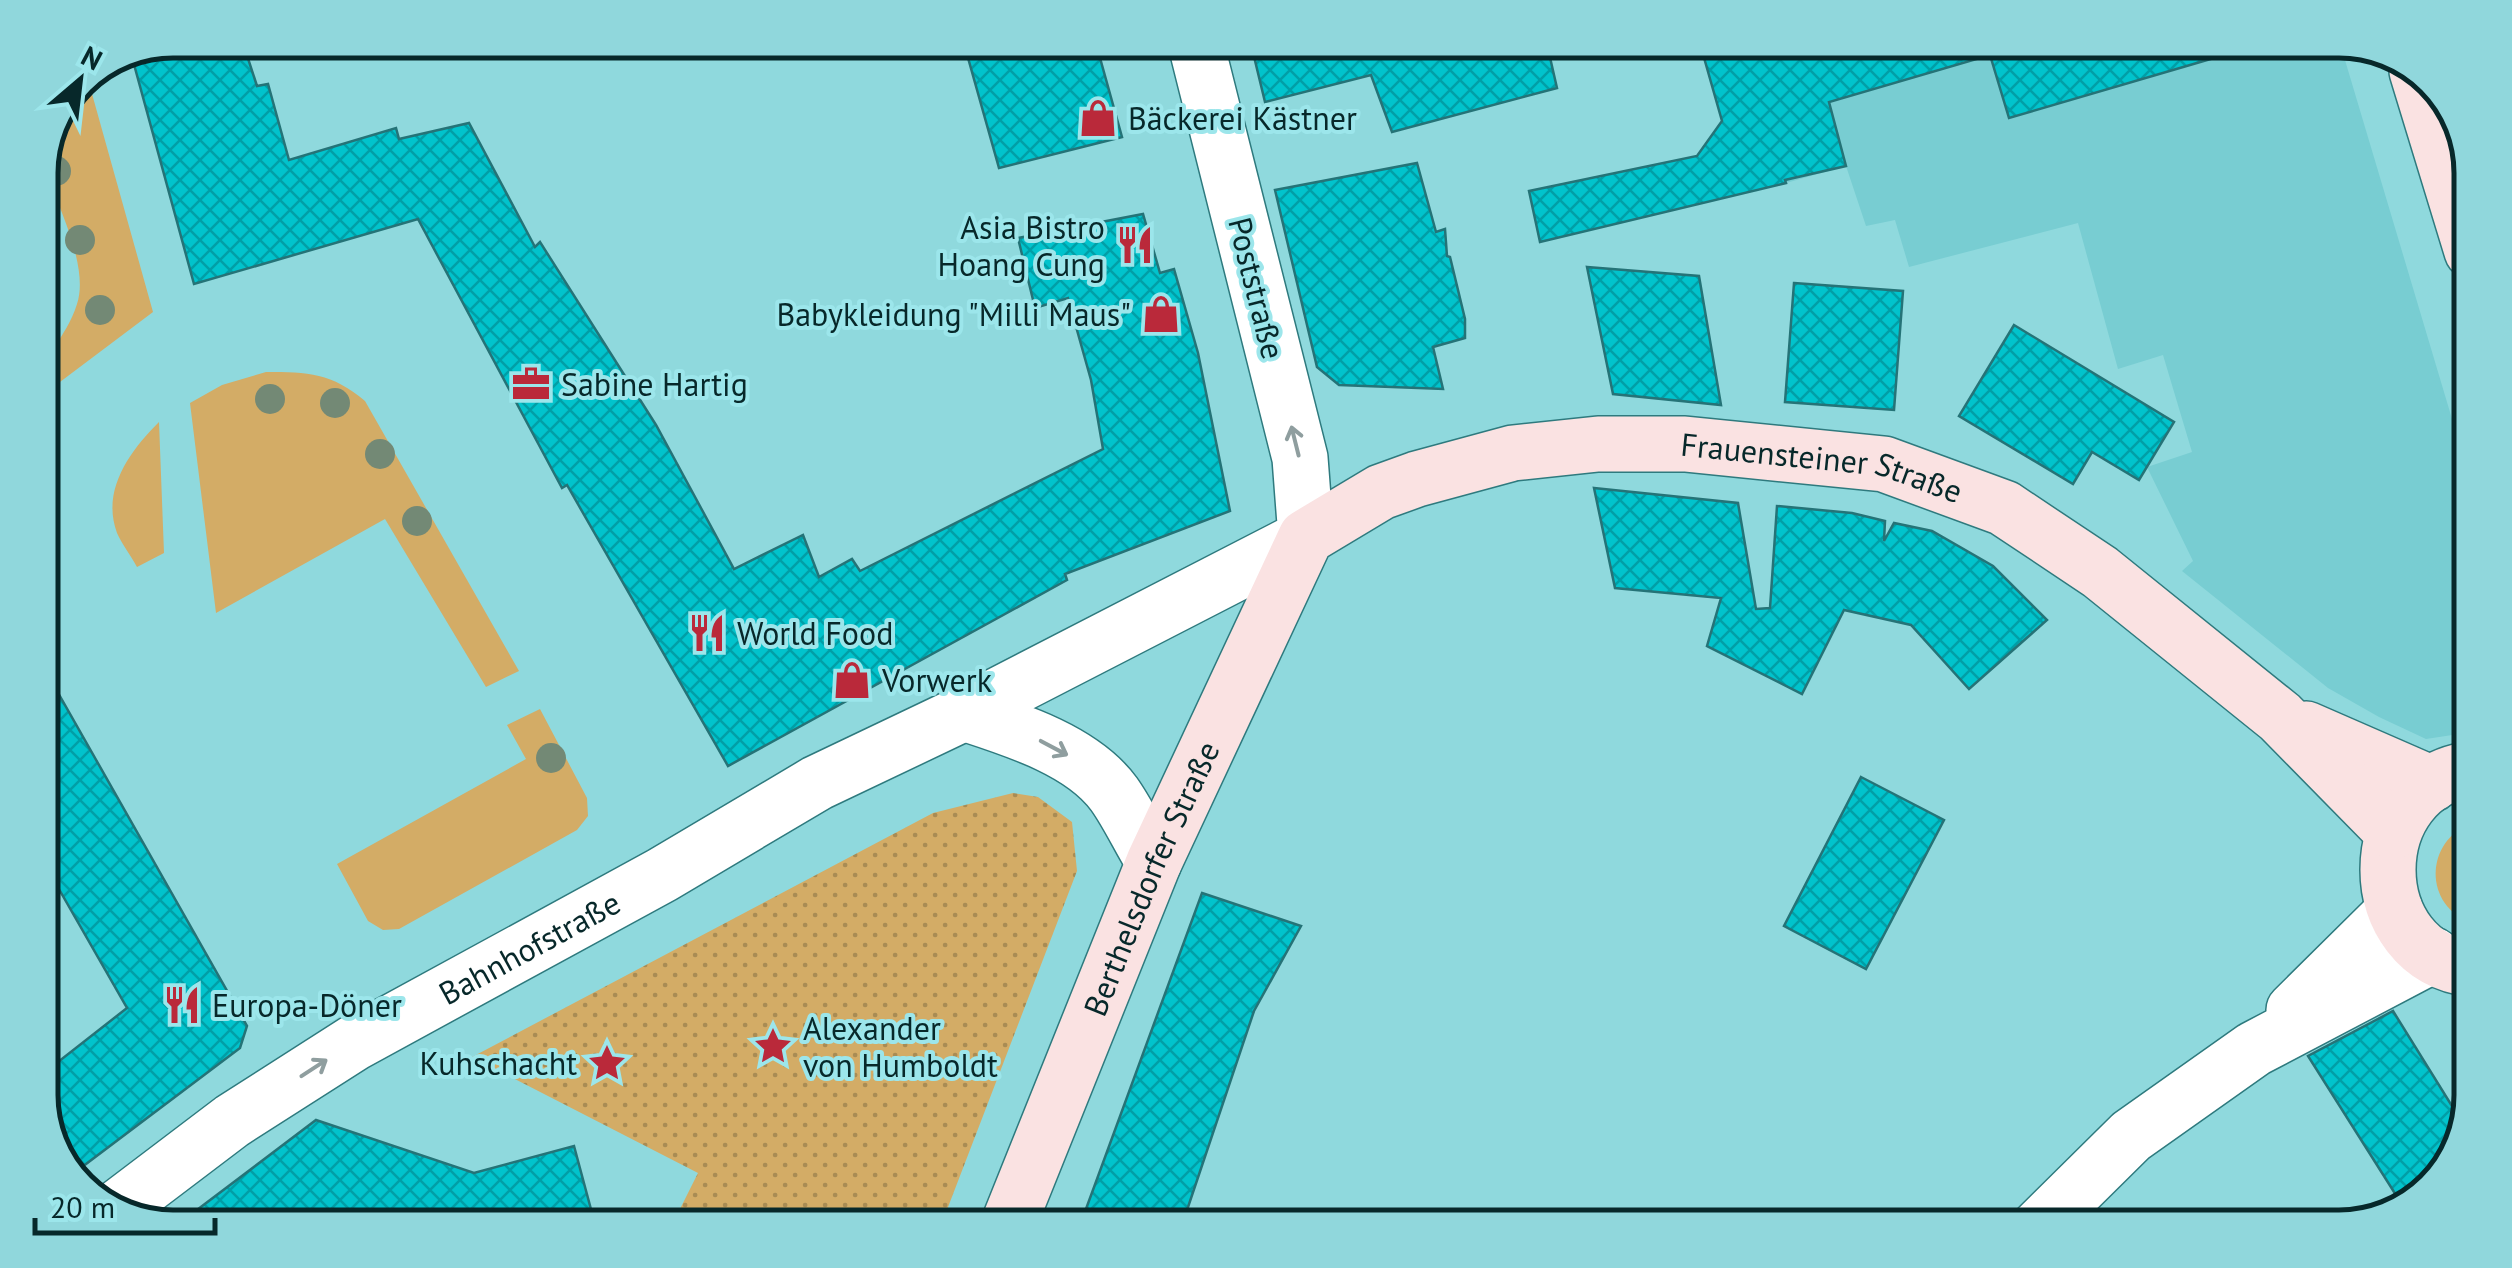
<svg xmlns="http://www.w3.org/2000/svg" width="2512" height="1268" viewBox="0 0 2512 1268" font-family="'PT Sans',sans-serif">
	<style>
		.built { fill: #78cdd2 }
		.grass { fill: #d3ac66 }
		.park { fill: url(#park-dots) }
		.building { fill: url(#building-cross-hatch); stroke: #257377; stroke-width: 2.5 }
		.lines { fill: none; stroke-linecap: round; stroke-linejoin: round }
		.street-casing { stroke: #2e7a7e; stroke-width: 58 }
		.secondary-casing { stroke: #2e7a7e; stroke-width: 58 }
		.street { stroke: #fff; stroke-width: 55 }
		.secondary { stroke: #fae2e2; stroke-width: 55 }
		.tree { fill: #738975 }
		.oneway { stroke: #8f9e9f }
		.labels { text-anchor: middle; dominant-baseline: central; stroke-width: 8; stroke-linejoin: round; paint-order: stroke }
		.poi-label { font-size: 32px; fill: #07282a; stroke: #9ce6eb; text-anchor: start }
		.street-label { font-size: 32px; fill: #07282a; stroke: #9ce6eb }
		.rim { fill: none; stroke: #07282a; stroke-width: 5 }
	</style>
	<defs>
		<pattern id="park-dots" width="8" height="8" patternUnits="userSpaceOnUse" patternTransform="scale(2.5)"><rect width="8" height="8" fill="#d3ac66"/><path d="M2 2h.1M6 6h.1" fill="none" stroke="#a98c54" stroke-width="1.8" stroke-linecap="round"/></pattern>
		<pattern id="building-cross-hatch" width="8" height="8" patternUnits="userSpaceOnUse" patternTransform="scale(2.5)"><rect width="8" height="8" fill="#01c3cc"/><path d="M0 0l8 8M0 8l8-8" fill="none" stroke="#019ea6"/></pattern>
	</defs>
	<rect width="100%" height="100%" fill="#8fd9dd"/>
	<!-- built -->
	<polygon class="built" points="1752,40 2339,40 2458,439 2472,475 2472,732 2426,739 2379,717 2328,688 2182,571 2193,561 2147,467 2192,452 2163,355 2118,369 2078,223 1909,267 1895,220 1866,226 1846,166 1786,183"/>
	<!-- grass -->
	<g class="grass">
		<path d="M87,76L153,312L40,397C40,354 66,340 77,304C90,265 55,200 42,162L79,78Z"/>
		<path d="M266,372C308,372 332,373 365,401L519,671L486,687L385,519L216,613L190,403L222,385Z"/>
		<path d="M159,422L164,553L137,567C131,556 122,544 117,533C101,490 130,451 159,422Z"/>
		<polygon points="540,709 587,798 588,816 577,830 399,929 383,930 368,921 337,864 526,759 507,725"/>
		<path d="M2472,823V923C2423,906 2424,841 2472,823Z"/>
	</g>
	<!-- park -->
	<polygon class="park" points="1013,793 1038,797 1072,822 1077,871 940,1228 678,1228 675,1219 698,1173 472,1057 933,813"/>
	<!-- building -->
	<g class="building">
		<polygon points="173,40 242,40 257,86 268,84 289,160 396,128 399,139 469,123 535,247 540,242 656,425 734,569 803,535 819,577 852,559 860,571 1103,449 1091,380 1068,298 1035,308 1018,238 1143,214 1160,273 1174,269 1198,353 1230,511 1065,574 1067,580 728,766 567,485 562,488 418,219 194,284 132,57"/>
		<polygon points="963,40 1095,40 1122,137 999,168"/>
		<polygon points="1250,40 1439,40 1441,55 1491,40 1546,40 1557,88 1392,132 1371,75 1265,102"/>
		<polygon points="1699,40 2230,40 2231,53 2009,118 1990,55 1829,102 1846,166 1785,180 1786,183 1540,242 1529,191 1697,156 1722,121"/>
		<polygon points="1417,163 1436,232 1445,229 1447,256 1450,257 1465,319 1465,338 1433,347 1443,389 1339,385 1317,367 1275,190"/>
		<polygon points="1587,267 1699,276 1721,405 1613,394"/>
		<polygon points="1794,283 1903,291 1894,410 1785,402"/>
		<polygon points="2014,325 2174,422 2139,480 2092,452 2073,484 1959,416"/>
		<polygon points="1594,488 1738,503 1756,609 1770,608 1777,506 1852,513 1885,521 1884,541 1894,523 1932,531 1993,566 2047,620 1969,689 1911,625 1844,610 1802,694 1707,646 1721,598 1615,588"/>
		<polygon points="40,661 247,1026 240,1048 70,1176 63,1169 40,1104 40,1076 127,1008 40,856"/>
		<polygon points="1861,777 1944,820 1866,969 1784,926"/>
		<polygon points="1202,893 1301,926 1254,1011 1181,1228 1079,1228"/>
		<polygon points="2393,1011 2465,1127 2459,1153 2432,1184 2401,1203 2308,1056"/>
		<polygon points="316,1120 474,1173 574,1146 596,1228 173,1228"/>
	</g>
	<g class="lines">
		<!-- street casing -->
		<g class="street-casing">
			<g id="street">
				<path d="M964,713C1013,729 1082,750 1114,794C1129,815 1140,840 1154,862"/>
				<polyline points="2294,1010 2395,910"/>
				<path id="s1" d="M112,1212L232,1121L354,1043L662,875L817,783L964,713L1306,537L1300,458L1195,40"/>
				<polyline points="2038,1228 2131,1136 2254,1049 2433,955"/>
			</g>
		</g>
		<!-- secondary casing -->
		<g class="secondary-casing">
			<g id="secondary">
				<polyline points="2417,71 2472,251"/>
				<polyline points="2306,729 2432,784"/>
				<path d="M2472,769C2360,784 2360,956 2472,969"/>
				<path id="s2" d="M1007,1228L1154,862L1306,537L1381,492L1417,479L1513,453L1598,444H1685L1884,464L2004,508L2100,572L2280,717L2393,832"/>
			</g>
		</g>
		<!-- street -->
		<use href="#street" class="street"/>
		<!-- secondary -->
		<use href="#secondary" class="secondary"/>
	</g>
	<!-- trees -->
	<g class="tree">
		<circle cx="56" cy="171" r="15"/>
		<circle cx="80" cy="240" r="15"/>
		<circle cx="100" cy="310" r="15"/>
		<circle cx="270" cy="399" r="15"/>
		<circle cx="335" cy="403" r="15"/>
		<circle cx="380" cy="454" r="15"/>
		<circle cx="417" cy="521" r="15"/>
		<circle cx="551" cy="758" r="15"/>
	</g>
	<!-- one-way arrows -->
	<defs><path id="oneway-shaft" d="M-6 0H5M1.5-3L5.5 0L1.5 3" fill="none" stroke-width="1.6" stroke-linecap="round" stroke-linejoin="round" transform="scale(2.5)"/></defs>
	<g class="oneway">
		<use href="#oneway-shaft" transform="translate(1295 441) rotate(-104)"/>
		<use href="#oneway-shaft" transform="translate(1054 748) rotate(28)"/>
		<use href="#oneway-shaft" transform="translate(314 1068) rotate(-33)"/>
	</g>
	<!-- icons -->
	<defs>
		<g id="shop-bare" transform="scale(3)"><path d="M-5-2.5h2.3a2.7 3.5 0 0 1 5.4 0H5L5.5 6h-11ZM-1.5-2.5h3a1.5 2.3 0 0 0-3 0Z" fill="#ba293a" stroke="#9ce6eb" stroke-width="2.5" paint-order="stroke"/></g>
		<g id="restaurant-bare" transform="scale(3)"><path d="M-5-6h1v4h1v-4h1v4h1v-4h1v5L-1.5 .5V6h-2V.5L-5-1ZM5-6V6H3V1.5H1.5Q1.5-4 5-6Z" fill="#ba293a" stroke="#9ce6eb" stroke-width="2.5" paint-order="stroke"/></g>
		<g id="office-bare" transform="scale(3)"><path d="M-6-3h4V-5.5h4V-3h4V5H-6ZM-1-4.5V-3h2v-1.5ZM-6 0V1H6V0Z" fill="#ba293a" stroke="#9ce6eb" stroke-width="2.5" paint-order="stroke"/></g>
		<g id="sight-bare" transform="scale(3)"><path d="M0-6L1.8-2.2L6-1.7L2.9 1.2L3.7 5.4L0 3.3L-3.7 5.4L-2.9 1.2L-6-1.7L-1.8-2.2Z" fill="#ba293a" stroke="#9ce6eb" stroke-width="2.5" paint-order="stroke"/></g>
	</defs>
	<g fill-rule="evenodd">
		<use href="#shop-bare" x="1098" y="118"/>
		<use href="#restaurant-bare" x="1135" y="245"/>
		<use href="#shop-bare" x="1161" y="314"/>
		<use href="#office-bare" x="531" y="384"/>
		<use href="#restaurant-bare" x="707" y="633"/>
		<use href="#shop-bare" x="852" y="680"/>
		<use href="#restaurant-bare" x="182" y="1005"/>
		<use href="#sight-bare" x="773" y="1046"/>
		<use href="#sight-bare" x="607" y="1063"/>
	</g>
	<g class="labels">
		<!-- poi labels -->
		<g class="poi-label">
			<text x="1128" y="118">Bäckerei Kästner</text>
			<text x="1105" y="227" text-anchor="end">Asia Bistro<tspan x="1105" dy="37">Hoang Cung</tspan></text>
			<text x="1131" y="314" text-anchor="end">Babykleidung "Milli Maus"</text>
			<text x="561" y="384">Sabine Hartig</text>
			<text x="737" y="633">World Food</text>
			<text x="882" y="680">Vorwerk</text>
			<text x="212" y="1005">Europa-Döner</text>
			<text x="803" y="1028">Alexander<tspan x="803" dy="37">von Humboldt</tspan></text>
			<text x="577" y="1063" text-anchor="end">Kuhschacht</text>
		</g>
		<!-- street labels -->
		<g class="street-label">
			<text transform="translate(1257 288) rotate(76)">Poststraße</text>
			<text stroke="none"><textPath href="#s2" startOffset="1290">Frauensteiner Straße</textPath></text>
			<text stroke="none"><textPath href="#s2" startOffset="378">Berthelsdorfer Straße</textPath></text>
			<text stroke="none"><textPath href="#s1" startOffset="495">Bahnhofstraße</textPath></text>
		</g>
	</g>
	<!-- crop -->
	<path d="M0 0H2512V1268H0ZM173 58H2339A115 115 0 0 1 2454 173V1095A115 115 0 0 1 2339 1210H173A115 115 0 0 1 58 1095V173A115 115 0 0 1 173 58Z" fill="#90d7dc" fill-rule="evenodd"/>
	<path class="rim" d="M173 58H2339A115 115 0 0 1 2454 173V1095A115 115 0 0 1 2339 1210H173A115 115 0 0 1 58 1095V173A115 115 0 0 1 173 58Z"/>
	<!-- north arrow -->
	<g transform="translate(80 80) rotate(28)" stroke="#9ce6eb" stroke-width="8" paint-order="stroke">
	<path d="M0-8L18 38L0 25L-18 38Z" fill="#07282a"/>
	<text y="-15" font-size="28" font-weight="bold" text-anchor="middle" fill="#07282a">N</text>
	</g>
	<!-- scale -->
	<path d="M35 1218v15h180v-15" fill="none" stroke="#07282a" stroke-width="5"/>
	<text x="50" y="1218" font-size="30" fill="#07282a" stroke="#9ce6eb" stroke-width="8" paint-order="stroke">20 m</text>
</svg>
